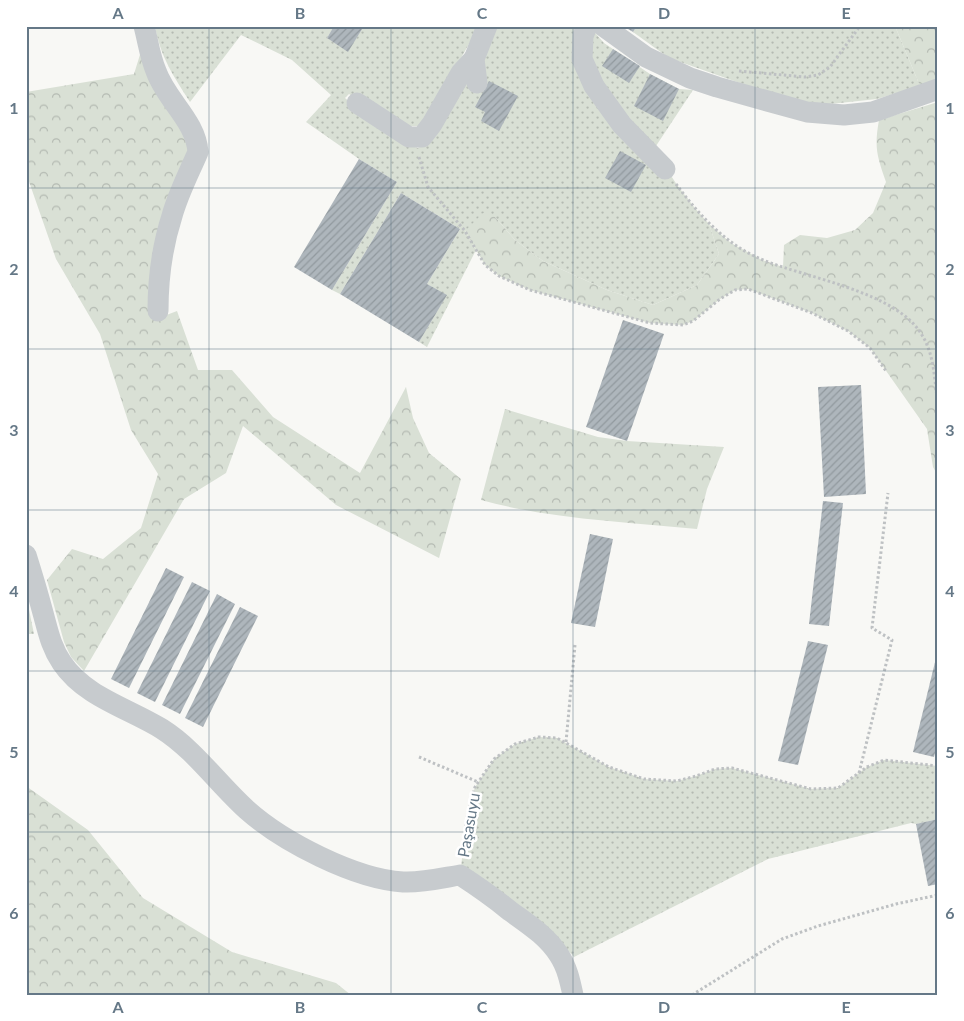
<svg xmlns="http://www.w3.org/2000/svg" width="964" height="1021" viewBox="0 0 964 1021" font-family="Lato,sans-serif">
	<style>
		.grass { fill: url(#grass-dots) }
		.forest { fill: url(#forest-crowns) }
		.building { fill: url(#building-hatch) }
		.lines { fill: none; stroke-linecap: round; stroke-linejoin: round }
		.path { stroke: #bec1c3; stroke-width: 3; stroke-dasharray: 2.5 2.5; stroke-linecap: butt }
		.minor { stroke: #c7cbce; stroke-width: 21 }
		.grid { fill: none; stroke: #657887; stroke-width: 1; stroke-opacity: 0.55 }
		.labels { text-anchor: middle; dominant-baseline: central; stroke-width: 5; stroke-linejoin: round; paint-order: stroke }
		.street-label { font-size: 16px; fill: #657887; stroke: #fff }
		.neatline { fill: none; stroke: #657887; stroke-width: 2 }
		.grid-label { font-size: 16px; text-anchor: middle; font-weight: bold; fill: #657887 }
	</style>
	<defs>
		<pattern id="grass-dots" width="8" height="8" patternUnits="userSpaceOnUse" patternTransform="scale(1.25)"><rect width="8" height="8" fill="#d9e0d5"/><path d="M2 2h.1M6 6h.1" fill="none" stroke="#b4bab2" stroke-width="1.8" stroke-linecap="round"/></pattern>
		<pattern id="forest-crowns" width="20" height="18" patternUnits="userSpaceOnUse" patternTransform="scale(1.25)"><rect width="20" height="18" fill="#d9e0d5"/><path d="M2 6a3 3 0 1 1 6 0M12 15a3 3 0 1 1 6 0" fill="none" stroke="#b4bab2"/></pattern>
		<pattern id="building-hatch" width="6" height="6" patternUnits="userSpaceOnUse" patternTransform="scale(1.25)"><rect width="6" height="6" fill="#aeb6bc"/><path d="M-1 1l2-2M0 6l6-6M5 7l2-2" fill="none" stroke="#91999e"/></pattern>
	</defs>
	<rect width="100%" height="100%" fill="#f8f8f5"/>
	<!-- grass -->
	<g class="grass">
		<path d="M155,26H331L333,28L327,38L348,51L364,26H479L423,126H398L349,94L345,98C359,110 402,143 418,148L435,135L497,26H589L604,43L650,74L679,89L693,90L654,149L677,185L694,207L709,224L719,254L697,285L653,305L607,290L543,261L515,240L495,217L465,231L476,250L427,347L419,342L446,296L427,284L460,229L401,193L340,294L332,290L397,182L359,159L306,122L331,95L292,60L241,35L190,102C174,77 160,56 155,26Z"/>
		<polygon points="637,26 895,26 920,86 877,99 821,105 768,93 669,58 633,32"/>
		<polygon points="26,595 34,634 26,634"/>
		<polygon points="539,737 557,738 609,767 644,779 677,781 696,776 715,769 732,768 811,789 838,788 867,767 884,760 938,766 938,819 916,824 911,823 768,859 574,957 546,927 460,875 467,817 475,787 494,759 515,744"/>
	</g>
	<!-- forest -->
	<g class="forest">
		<polygon points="895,26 938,26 938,79 920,86"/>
		<polygon points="143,45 193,145 156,319 177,311 198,370 232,370 273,417 360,473 406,387 413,418 429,453 461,479 439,558 336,505 243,426 226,473 184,499 84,671 71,657 64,642 47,580 72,549 103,559 141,528 158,474 131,430 100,334 56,259 26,173 26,92 134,74"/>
		<path d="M938,102V389L936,390L938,404V476L933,467L927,429L870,348L848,331L812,313L748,289L735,290L720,299L693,321L683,325L650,323L530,290L499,276L485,265L465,231L483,213L495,217L515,240L543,261L607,290L653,305L697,285L719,254L709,224L731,243L762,260L783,267L784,245L800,235L827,238L855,230L873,213L886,182C877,156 874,148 879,120Z"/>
		<path d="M505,409L598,437L627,441L724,447L707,489L697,529C627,522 549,519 481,500Z"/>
		<polygon points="26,786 88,830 143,898 232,952 336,983 351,995 26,995"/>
	</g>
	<!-- building -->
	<g class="building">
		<polygon points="334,26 364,26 348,52 327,38"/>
		<polygon points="623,26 637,26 633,32"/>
		<polygon points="613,49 640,66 629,83 602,66"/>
		<polygon points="650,74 679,89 663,121 634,106"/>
		<polygon points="489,81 518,96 499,131 481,121 485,112 475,107"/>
		<polygon points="620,151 646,165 631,192 605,178"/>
		<polygon points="359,159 397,182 332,290 294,267"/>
		<polygon points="401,193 460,229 427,284 447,295 419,342 340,294"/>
		<polygon points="623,320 664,334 627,441 586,427"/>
		<polygon points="861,385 866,494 824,497 818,387"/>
		<polygon points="823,501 843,503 829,626 809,624"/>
		<polygon points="590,534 613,539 595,627 571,623"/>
		<polygon points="166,568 184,577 129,688 111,679"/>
		<polygon points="192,582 210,591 155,702 137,693"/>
		<polygon points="217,594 235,604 180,714 162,705"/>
		<polygon points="240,607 258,616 203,727 185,718"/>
		<polygon points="808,641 828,645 798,765 778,761"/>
		<polygon points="937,654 938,741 934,757 913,752"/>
		<polygon points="938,819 938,884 928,886 916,824"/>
	</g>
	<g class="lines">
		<!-- path -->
		<g class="path">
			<polyline points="739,71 805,77 818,75 830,67 860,26"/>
			<polyline points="419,157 428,187 465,231 485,265 499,276 530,290 650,323 683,325 693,321 720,299 735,290 748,289 812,313 848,331 870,348 886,371"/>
			<path d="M676,184C699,215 726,245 763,260C807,278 897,292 922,335C935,356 934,380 938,404"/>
			<polyline points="566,742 575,645"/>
			<polyline points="419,757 478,782"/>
			<polyline points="859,773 892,640 872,628 888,493"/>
			<polyline points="462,857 467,817 475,787 494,759 515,744 539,737 557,738 609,767 644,779 677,781 696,776 715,769 732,768 811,789 838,788 867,767 884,760 938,766"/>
			<polyline points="692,995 782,939 818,926 896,904 938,895"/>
		</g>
		<!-- minor -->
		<g class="minor">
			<path d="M144,26C148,41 150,57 156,71C166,100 196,121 198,152C189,173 178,194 172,216C162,247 158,279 158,311"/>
			<polyline points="587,26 583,36 582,59 594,86 622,125 665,169"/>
			<polyline points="603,26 646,57 690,78 717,87 807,112 844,115 873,112 938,89"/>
			<polyline points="477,83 474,59 487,26"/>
			<polyline points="357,103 409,137 422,137 432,124 461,73 474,59"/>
			<path d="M26,555C32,574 38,594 43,613C48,631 51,647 62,663C85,697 128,708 162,729C195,750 218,784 247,810C283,842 355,879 403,882C422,883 442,878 460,875C477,886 494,898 510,911C528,924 547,936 559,955C567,967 570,981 573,995"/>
		</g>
	</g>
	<!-- grid -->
	<path class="grid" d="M209,26V995M391,26V995M573,26V995M755,26V995M26,188H938M26,349H938M26,510H938M26,671H938M26,832H938"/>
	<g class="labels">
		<!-- street labels -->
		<g class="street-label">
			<text transform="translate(468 825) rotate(-80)">Paşasuyu</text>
		</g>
	</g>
	<!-- border -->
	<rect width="964" height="1021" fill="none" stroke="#ffffff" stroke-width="55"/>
	<rect x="28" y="28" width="908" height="966" class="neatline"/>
	<g class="grid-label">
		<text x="118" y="19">A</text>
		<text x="300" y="19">B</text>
		<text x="482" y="19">C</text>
		<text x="664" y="19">D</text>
		<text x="846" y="19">E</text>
		<text x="14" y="114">1</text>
		<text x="950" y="114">1</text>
		<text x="14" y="275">2</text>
		<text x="950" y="275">2</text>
		<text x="14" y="436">3</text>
		<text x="950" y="436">3</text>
		<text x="14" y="597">4</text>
		<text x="950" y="597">4</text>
		<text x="14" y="758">5</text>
		<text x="950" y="758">5</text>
		<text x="14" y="919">6</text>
		<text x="950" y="919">6</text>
		<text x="118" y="1013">A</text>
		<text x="300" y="1013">B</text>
		<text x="482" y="1013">C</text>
		<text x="664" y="1013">D</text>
		<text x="846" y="1013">E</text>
	</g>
</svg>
